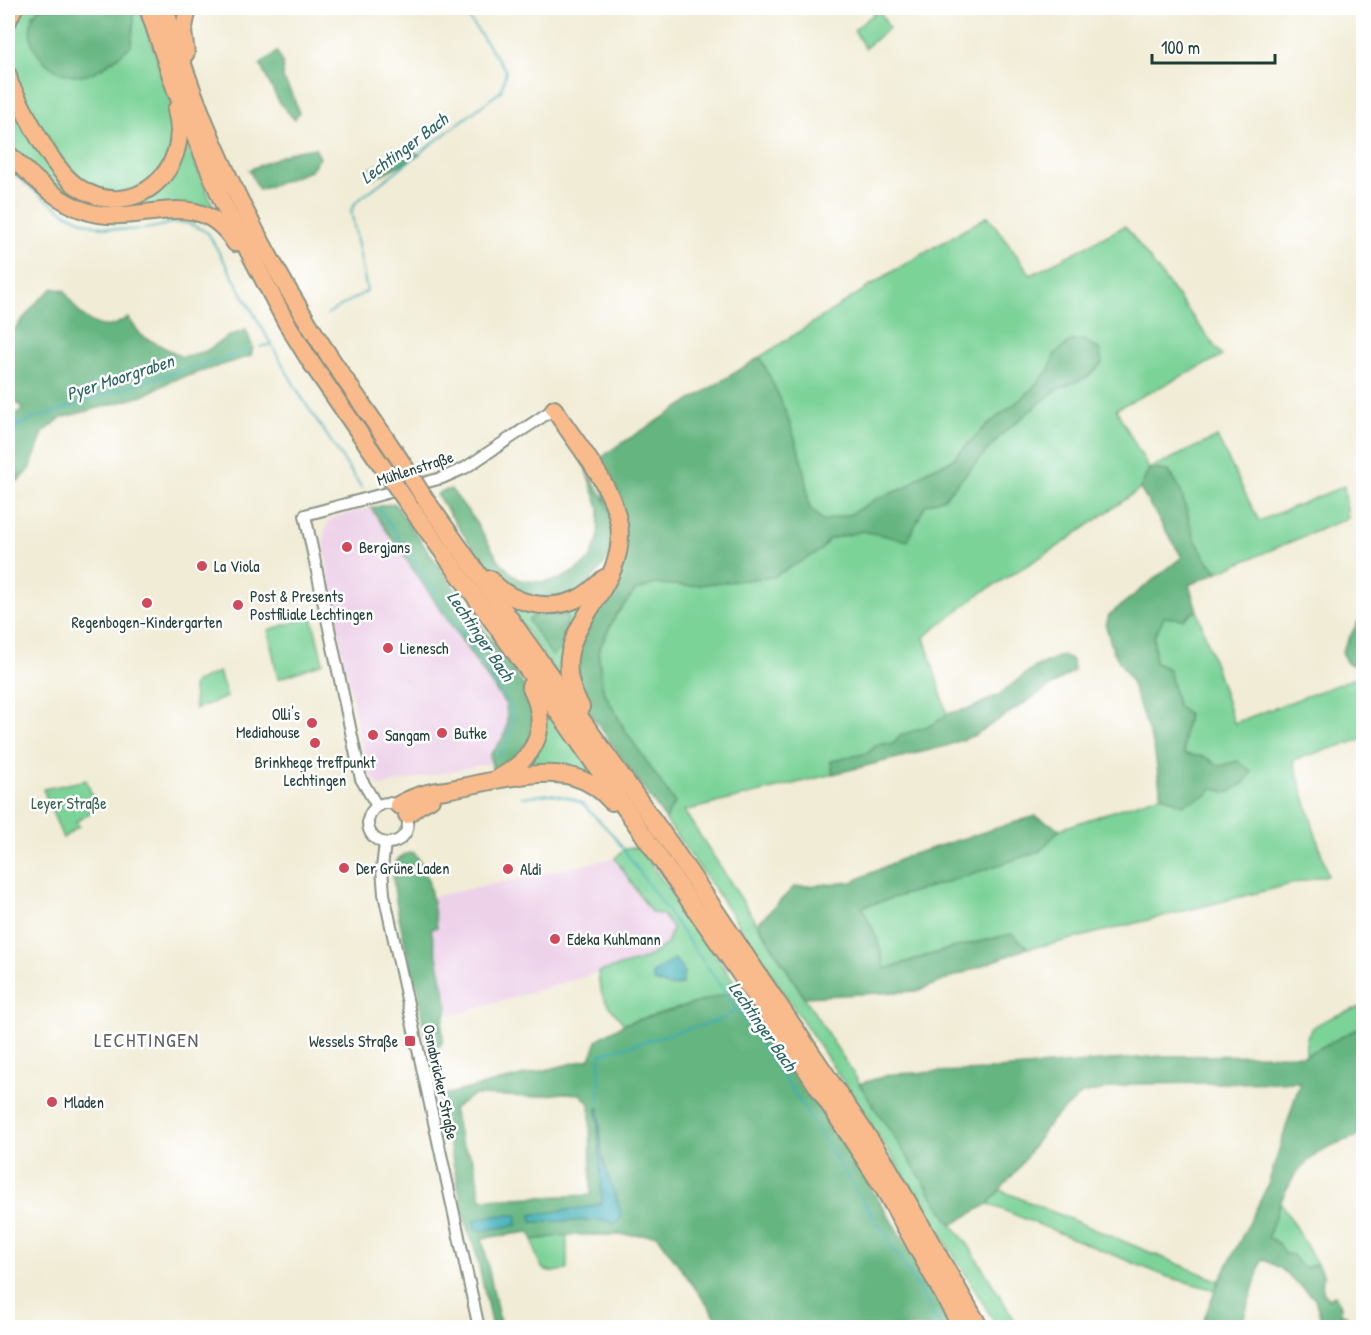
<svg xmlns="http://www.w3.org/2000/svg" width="1371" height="1335" viewBox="0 0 1371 1335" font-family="'Patrick Hand',sans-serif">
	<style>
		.built { fill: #edd1e9 }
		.green { fill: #7cd398; stroke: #4e8866; stroke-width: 1.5 }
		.forest { fill: #65b580; stroke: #42795a; stroke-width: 1.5; fill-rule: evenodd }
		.water { fill: #3badb5; stroke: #2d7574; stroke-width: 1.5 }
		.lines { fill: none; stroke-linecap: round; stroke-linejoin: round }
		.stream { stroke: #3badb5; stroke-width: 2 }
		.minor-casing { stroke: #889485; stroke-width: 14 }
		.highway-casing { stroke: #889485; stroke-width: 20 }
		.minor { stroke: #fff; stroke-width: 10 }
		.highway { stroke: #fabb8c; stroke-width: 16 }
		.highway-bridge-casing { stroke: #889485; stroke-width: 20; stroke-linecap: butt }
		.highway-bridge { stroke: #fabb8c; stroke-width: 16 }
		.poi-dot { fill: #d1495b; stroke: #fff; stroke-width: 2 }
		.labels { text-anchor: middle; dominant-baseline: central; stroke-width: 5; stroke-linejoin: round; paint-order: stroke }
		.street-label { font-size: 16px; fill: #1f3d34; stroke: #fff }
		.poi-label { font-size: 16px; fill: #1f3d34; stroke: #fff; text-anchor: start }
		.park-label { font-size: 16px; fill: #36624d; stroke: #fff }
		.water-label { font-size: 18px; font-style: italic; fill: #296461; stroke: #fff }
		.quarter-label { font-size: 20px; letter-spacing: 1.5px; fill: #5f6263; stroke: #fff }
	</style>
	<rect width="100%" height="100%" fill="#fff"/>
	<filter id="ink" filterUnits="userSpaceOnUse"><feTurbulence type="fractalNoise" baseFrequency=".0167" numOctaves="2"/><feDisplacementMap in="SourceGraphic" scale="12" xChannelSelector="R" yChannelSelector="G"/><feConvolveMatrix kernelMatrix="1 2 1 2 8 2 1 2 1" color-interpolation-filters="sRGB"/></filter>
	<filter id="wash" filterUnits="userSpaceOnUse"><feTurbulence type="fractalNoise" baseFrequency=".008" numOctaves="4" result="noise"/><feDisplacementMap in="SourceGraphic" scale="24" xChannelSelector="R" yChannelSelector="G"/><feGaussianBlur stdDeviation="1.35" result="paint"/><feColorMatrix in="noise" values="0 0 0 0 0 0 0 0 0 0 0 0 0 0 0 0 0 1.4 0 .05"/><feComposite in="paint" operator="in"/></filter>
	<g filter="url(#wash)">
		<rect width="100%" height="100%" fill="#f1ecd6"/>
		<!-- built -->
		<g class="built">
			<polygon points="371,508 506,706 508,718 505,738 490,755 491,763 380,786 371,775 366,763 341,646 324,545 325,529 329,521 337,516"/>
			<polygon points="615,858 651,911 663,915 672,928 667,945 645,959 450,1016 431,929 437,927 431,897"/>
		</g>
		<!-- green -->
		<g class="green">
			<polygon points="18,8 40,8 32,16 134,21 131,8 140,8 175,113 174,155 145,186 115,194 80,182 66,167 37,122 10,70 8,60 8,26"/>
			<polygon points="879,10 889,28 865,48 854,30"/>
			<polygon points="8,85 80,193 139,198 184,139 218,217 116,211 82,203 60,190 8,145"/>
			<path d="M988,216L1031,275L1125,226L1222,356L1116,409L1149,469L1217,437L1259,521L1344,486L1348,518L1218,572L1206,559L1194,537L1180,488L1169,471L1149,469L1140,489L1057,547L981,593L924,637L947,714L934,724L918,729L893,744H878L868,753L831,762L833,774L684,811C774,948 861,1088 952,1225L967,1243L1019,1327H997C916,1189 826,1055 736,921C714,887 689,854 666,820L669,810L603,690L598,651L616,615L635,591L656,584L690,586L820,551L829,539L863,531L908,540L925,505L944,498L1003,433L1056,390L1089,376L1102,363L1099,349L1055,354L1049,370L1026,395L986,426L951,461L927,471L905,488L878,498L851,514L823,521L809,507C805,453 784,404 760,357L890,273Z"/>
			<polygon points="592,596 567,688 503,598"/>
			<polygon points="1197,610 1234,723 1363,675 1363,739 1293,760 1328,875 1052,944 1028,948 1012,934 952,948 884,969 877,938 862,907 947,882 1040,851 1060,829 1161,795 1183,805 1220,766 1205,757 1184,754 1184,734 1188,715 1177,705 1169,669 1155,663 1154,637 1164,617 1183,619"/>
			<polygon points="312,617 323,663 278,679 268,630"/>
			<polygon points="219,672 227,697 195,709 193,688 195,682"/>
			<polygon points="544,705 598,779 520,772"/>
			<polygon points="86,780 97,808 76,822 79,826 63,838 43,789"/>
			<path d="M639,847L740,990L624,1024C608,1005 599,998 598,972L645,959L667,944L672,928L663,915L651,912L615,858L625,849Z"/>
			<path d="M1363,1006V1026L1306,1055C1306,1047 1305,1038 1310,1031C1318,1020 1350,1011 1363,1006Z"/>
			<polygon points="1000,1190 1219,1281 1215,1290 1168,1277 988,1204"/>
			<polygon points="1280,1201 1317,1264 1305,1268 1298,1263 1293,1255 1284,1254 1280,1245 1268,1237"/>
			<polygon points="567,1235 567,1270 553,1272 543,1269 537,1258 533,1240"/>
		</g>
		<!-- forest -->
		<g class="forest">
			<path d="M40,8H131L134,21L131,46C119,56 96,76 80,76C45,77 14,36 40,8Z"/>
			<polygon points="277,52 283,64 283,78 293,96 299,113 294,119 279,102 260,65"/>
			<polygon points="315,148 320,158 310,171 259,190 249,170 291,152"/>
			<polygon points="410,149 420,155 374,178 368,170"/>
			<path d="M53,288L65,291C74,308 88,328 110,326C116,325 123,320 128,318L142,336L182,357L206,351L229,336L246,330L253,348L251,356L171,381L143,396L61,418L43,433L30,469L19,480L8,484V419L23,409L8,394V337L38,301Z"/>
			<path d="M1084,340L1099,349L1102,363L1089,376L1056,390L1003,433L944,498L925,505L908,541L863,531L829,539L820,551L773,577L690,586L656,584L635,591L616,615L598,651L603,690L625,730L675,803L670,810L666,820L585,706L579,691L574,650L621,568L597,461L617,446L760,357C784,404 805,453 809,507L823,521L851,514L878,498L905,488L927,471L951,461L986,426L1026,395L1049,370L1055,354L1071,341Z"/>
			<polygon points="1149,469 1168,471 1180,488 1194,537 1206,559 1218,572 1189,585 1197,610 1183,619 1164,617 1154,637 1155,663 1169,669 1177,705 1188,715 1184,734 1184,754 1205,757 1220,766 1238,761 1252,772 1244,783 1228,793 1212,788 1207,795 1182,805 1161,795 1154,747 1130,679 1113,651 1106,626 1109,615 1182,557 1140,489"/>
			<polygon points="586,470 605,500 613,520 610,556 586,587 563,598 542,600 511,590 489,572 437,495 440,492 451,489 473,518 498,559 508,570 520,580 542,582 560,579 575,571 590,559 598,539 599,508"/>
			<path d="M394,503L528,692L534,730L518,759L493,772L490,755C506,737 509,730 506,705L371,508Z"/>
			<polygon points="1363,613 1363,664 1354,666 1346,662 1342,651"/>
			<path d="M538,614L557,616L568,615C568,627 562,649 552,656L528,620Z"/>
			<polygon points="1062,655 1072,660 1074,671 975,735 946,746 833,774 831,761 868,753 878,744 893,744 901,735 934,724 947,714 974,707 1000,694 1033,668"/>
			<polygon points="1035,816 1060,829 1040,851 947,882 862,907 877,938 885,969 952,948 1012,934 1028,948 917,991 804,997 758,923 794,887 852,882 910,855"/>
			<path d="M413,852C431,870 432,903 437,927L431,929L448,1008L442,1023L443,1041L440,1046L429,1048L422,1019L418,985L414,980C409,959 387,879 395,864C399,856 405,854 413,852Z"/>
			<path d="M740,990L853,1159L957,1327H723L657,1235H567L533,1240L530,1232L482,1238L501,1327H492L475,1248L468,1232L439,1096L590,1059L598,1039L624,1024ZM563,1093L580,1094L590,1104L591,1195L481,1199L474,1161L461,1142L453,1109L474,1095L532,1097ZM597,1108L599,1109L602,1154L611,1187L618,1201L615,1224L603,1220L533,1222L532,1215L589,1207L602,1203Z"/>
			<path d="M1363,1026V1135C1300,1151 1287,1179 1268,1237L1280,1245L1284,1254L1293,1255L1298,1263L1305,1268L1317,1264L1324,1276C1321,1285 1322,1291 1328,1299L1335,1295L1341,1306V1313L1347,1316V1327H1323L1315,1299L1280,1268L1262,1259L1241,1327H1201L1215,1290L1268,1185L1300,1082L1131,1084L1082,1094L1050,1122L1018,1169L988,1204L952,1225L859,1084L892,1074L985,1070L1163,1056L1306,1055Z"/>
		</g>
		<!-- water -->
		<g class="water">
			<path d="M674,958L684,971L682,984C671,990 664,984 654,981L652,975C657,967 667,966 674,958Z"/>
			<path d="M597,1108H599C600,1124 599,1140 602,1155C606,1177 617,1196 622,1217L615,1224L603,1220L532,1222L531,1215L589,1207L602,1203Z"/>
			<polygon points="503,1215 517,1215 517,1225 481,1231 475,1228 474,1221 484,1217"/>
		</g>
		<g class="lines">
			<!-- stream -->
			<g class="stream">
				<path d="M8,168C48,204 84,235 142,229C174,226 175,214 208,233L300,395L362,488"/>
				<polyline points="327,314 367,291 351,210 357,201 501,91 506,71 462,8"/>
				<polyline points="260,347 272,344"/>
				<polyline points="8,428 22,423"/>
				<polyline points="8,441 15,428 28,421 142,382 249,351"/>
				<path d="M378,507L511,706C515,725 511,741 497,756"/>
				<polyline points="522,797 551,794 570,798 582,803 614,836 725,992 793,1091 919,1289 941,1328"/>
				<polyline points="599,1101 600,1054 723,1019 736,1009"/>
			</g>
		</g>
	</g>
	<g filter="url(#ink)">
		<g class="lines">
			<!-- minor casing -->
			<g class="minor-casing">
				<g id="minor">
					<circle cx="388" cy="823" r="20"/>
					<polyline points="377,806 361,779 305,515 442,478 465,468 554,409"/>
					<polyline points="385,843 382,868 384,894 479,1328"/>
				</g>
			</g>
			<!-- highway casing -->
			<g class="highway-casing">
				<g id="highway">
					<polyline points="148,8 176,91 223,203 286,322 310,361 391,479"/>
					<path d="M165,8C197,119 246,223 307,321C340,376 379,426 413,480"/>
					<polyline points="8,21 14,8"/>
					<polyline points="186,53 183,32 188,8"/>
					<path d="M8,75L10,84C27,114 50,168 78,187C133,224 193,170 176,110"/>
					<path d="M8,154C31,175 55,201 86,211C139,229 197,181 235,243"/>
					<path d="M554,409C575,442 613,485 619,524C630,597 535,631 581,707"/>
					<polyline points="425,499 673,848 885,1162 980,1328"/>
					<polyline points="409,505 568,726 802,1063 884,1189 962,1328"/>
					<path d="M490,579C511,604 548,612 577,599C588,594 596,586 604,578"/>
					<path d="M498,778C537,757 551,727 530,686"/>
					<path d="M398,805C407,800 415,796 424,794C433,791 442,791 451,789C486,783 540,767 574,777C589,781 602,791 612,802"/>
					<polyline points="407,815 418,806 431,799"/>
				</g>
			</g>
			<!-- minor -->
			<use href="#minor" class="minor"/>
			<!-- highway -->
			<use href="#highway" class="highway"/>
			<!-- highway-bridge casing -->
			<g class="highway-bridge-casing">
				<g id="highway-bridge">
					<polyline points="391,479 409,505"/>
					<polyline points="413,480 425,499"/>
				</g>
			</g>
			<!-- highway-bridge -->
			<use href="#highway-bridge" class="highway-bridge"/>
		</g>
	</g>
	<!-- markers -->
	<g class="poi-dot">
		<circle cx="347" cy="547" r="6"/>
		<circle cx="202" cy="566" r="6"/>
		<circle cx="147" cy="603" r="6"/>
		<circle cx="238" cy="605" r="6"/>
		<circle cx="388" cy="648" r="6"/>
		<circle cx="312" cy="723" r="6"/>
		<circle cx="442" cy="733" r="6"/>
		<circle cx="373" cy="735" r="6"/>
		<circle cx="315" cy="743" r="6"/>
		<circle cx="344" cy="868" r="6"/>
		<circle cx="508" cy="869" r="6"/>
		<circle cx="555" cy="939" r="6"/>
		<rect x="404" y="1035" width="12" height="12" rx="3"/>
		<circle cx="52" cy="1102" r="6"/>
	</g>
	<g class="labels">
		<!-- street labels -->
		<g class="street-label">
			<text transform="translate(415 468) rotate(-18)">Mühlenstraße</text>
			<text transform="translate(441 1082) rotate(78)">Osnabrücker Straße</text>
		</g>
		<!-- poi labels -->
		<g class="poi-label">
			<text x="359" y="547">Bergjans</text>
			<text x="214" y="566">La Viola</text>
			<text x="250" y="596">Post &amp; Presents<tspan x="250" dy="18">Postfiliale Lechtingen</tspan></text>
			<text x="147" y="622" text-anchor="middle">Regenbogen-Kindergarten</text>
			<text x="400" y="648">Lienesch</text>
			<text x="300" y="714" text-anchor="end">Olli's<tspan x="300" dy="18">Mediahouse</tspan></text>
			<text x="454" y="733">Butke</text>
			<text x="385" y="735">Sangam</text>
			<text x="315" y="762" text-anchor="middle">Brinkhege treffpunkt<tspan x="315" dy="18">Lechtingen</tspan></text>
			<text x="356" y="868">Der Grüne Laden</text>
			<text x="520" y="869">Aldi</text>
			<text x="567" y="939">Edeka Kuhlmann</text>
			<text x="398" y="1041" text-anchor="end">Wessels Straße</text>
			<text x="64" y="1102">Mladen</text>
		</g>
		<!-- park labels -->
		<g class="park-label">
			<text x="69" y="803">Leyer Straße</text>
		</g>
		<!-- water labels -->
		<g class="water-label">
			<text transform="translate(404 148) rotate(-37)">Lechtinger Bach</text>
			<text transform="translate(120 377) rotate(-18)">Pyer Moorgraben</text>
			<text transform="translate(481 636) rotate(56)">Lechtinger Bach</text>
			<text transform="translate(763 1026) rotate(55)">Lechtinger Bach</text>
		</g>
		<!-- quarter labels -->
		<g class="quarter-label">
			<text x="147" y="1039">LECHTINGEN</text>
		</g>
	</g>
	<!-- margin -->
	<rect width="1371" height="1335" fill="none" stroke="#fff" stroke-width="30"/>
	<!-- scale -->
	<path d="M1152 54v9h123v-9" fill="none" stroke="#1f3d34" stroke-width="3"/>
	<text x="1161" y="54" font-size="18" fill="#1f3d34" stroke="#ffffff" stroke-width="4.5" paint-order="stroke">100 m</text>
</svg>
